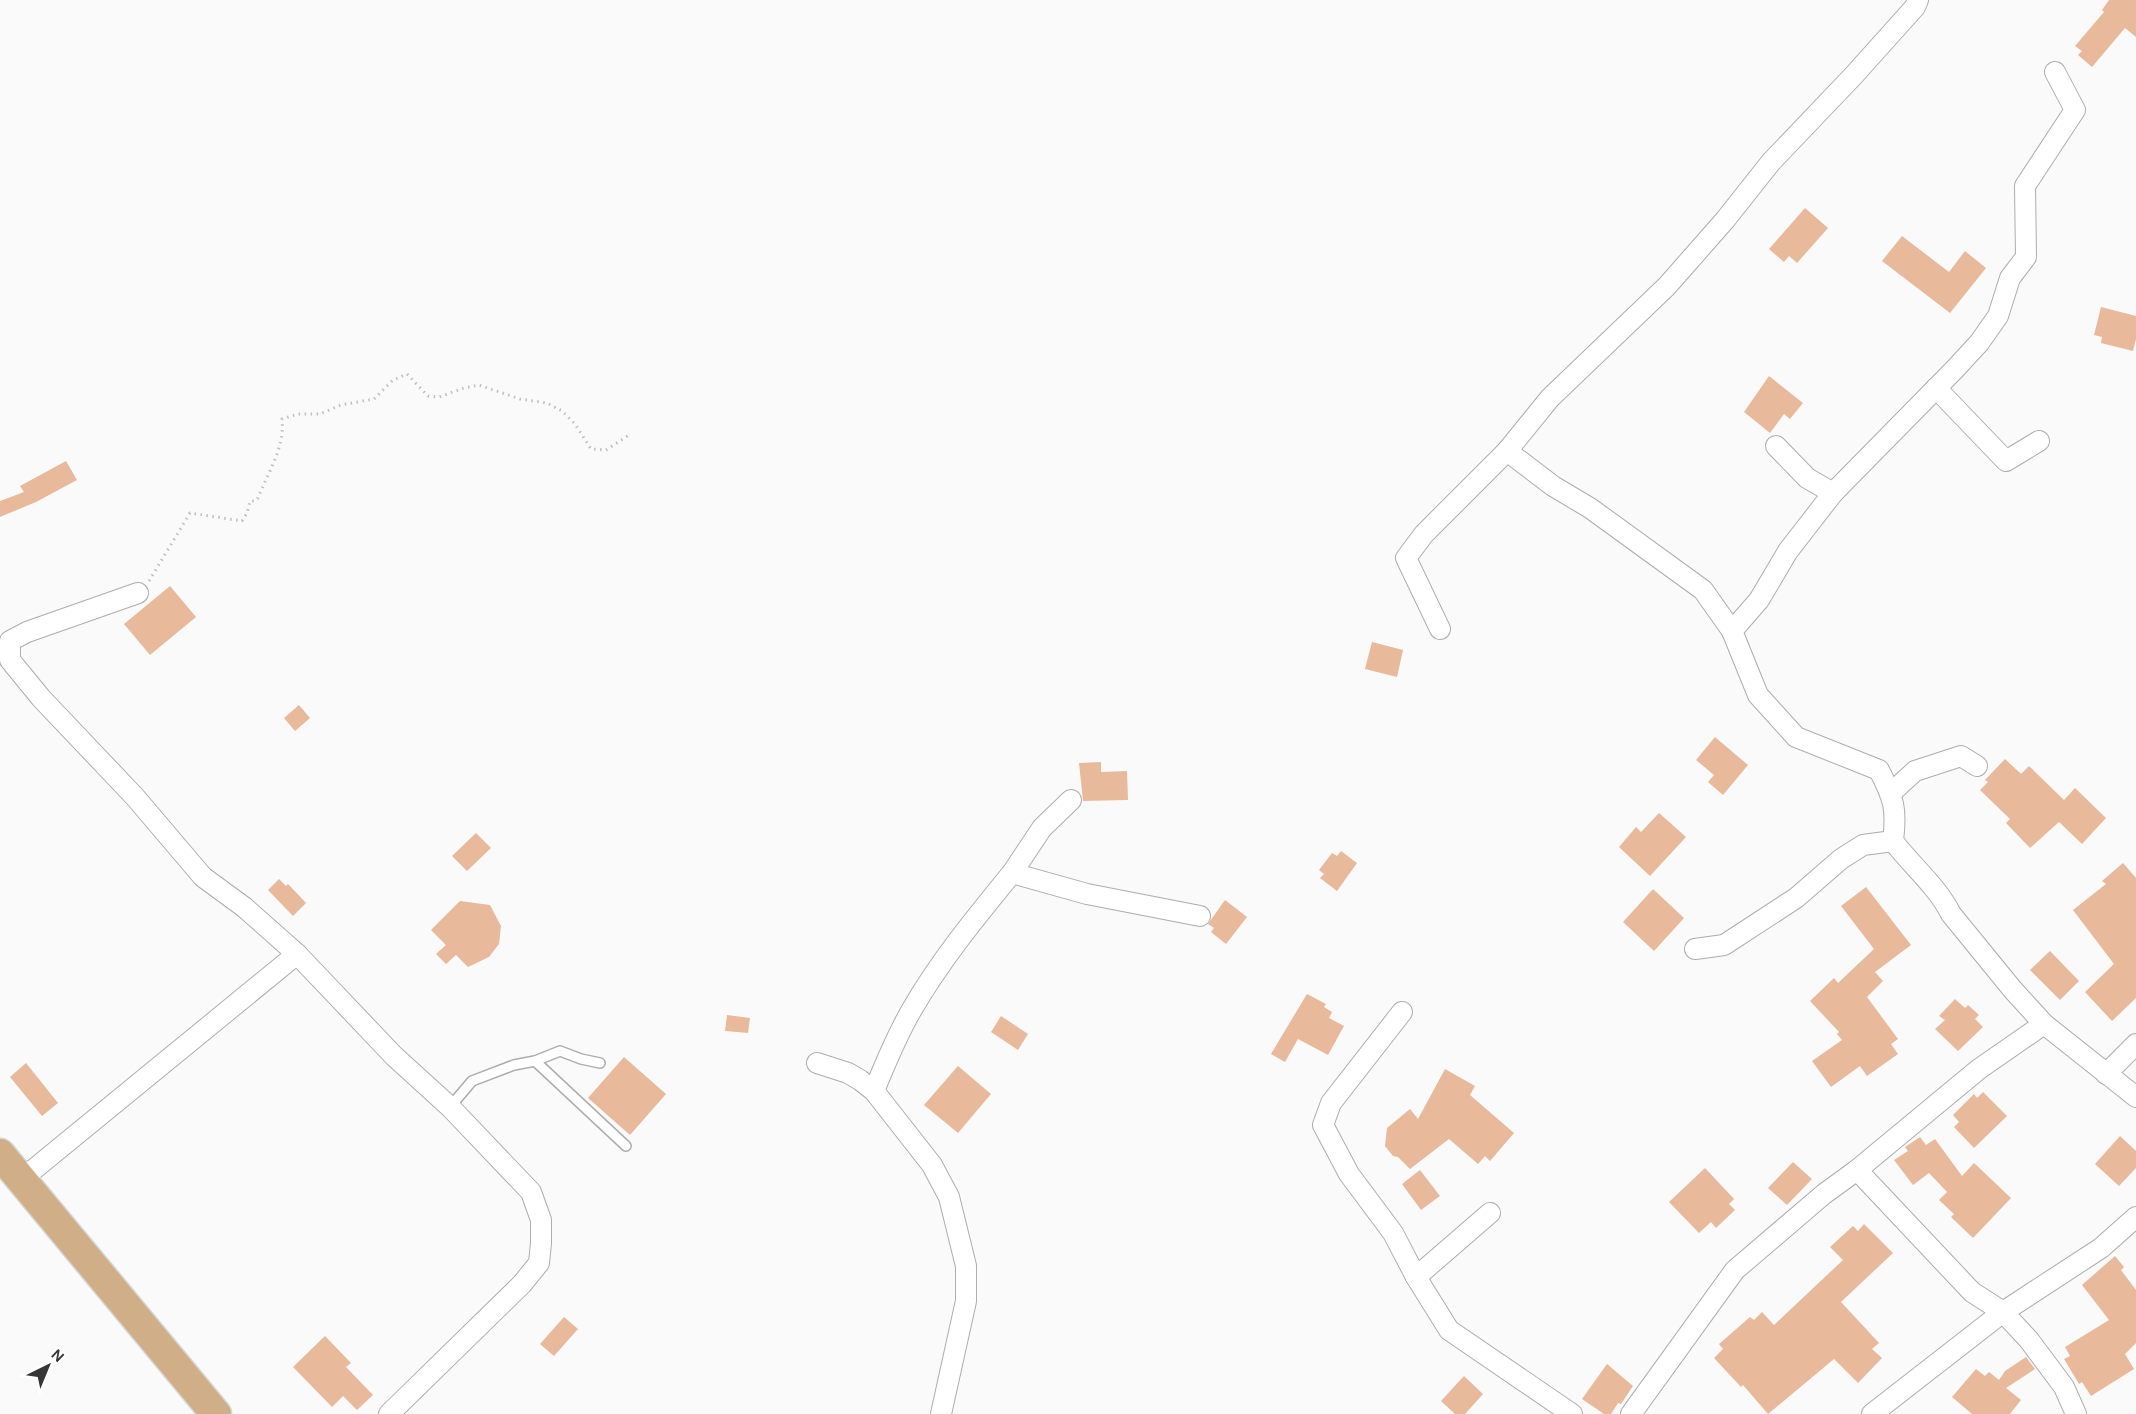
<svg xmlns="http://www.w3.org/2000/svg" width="2136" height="1414" viewBox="0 0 2136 1414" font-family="Karla,sans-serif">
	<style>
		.building { fill: #e8b99b }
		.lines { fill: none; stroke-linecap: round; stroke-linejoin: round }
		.lane-casing { stroke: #adadae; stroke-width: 12 }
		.street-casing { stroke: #adadae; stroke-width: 22 }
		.primary-casing { stroke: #d7d7d7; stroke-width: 33 }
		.path { stroke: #bfbfbf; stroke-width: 3; stroke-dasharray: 1.5 4.5; stroke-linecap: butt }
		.lane { stroke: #fff; stroke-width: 9 }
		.street { stroke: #fff; stroke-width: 20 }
		.primary { stroke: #d0af88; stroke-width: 30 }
	</style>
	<rect width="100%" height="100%" fill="#fafafb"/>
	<!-- building -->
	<g class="building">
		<polygon points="2109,0 2136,0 2136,37 2125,28 2092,67 2078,55 2082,51 2075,46 2104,12 2102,10"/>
		<polygon points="1805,208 1828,228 1797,263 1789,256 1784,262 1769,249"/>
		<polygon points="1902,236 1949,272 1965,251 1986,268 1950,313 1882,261"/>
		<polygon points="2101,307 2136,316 2136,339 2133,351 2101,343 2102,337 2094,335"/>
		<polygon points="1769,376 1803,403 1790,419 1784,414 1770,433 1744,412"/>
		<polygon points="66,461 77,480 36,502 0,517 0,501 24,492 20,486"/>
		<polygon points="170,586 196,617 150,655 124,624"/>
		<polygon points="1372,642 1403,650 1397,677 1365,669"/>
		<polygon points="299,705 310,718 295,731 284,718"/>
		<polygon points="1715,737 1748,765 1723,795 1708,782 1714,775 1696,760"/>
		<polygon points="2005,759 2021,774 2029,766 2064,800 2075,788 2106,818 2082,844 2059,822 2030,848 2006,823 2010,819 1980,790 1988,782 1985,780"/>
		<polygon points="1101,762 1101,772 1127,771 1128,800 1083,801 1079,763"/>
		<polygon points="1659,813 1686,837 1650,876 1619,847 1636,827 1641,832"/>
		<polygon points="476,833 491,848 467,871 452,856"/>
		<polygon points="1341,851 1357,863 1337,891 1320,878 1324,874 1319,870 1332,853 1337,856"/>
		<polygon points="2123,863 2136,878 2136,998 2112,1021 2085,992 2114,964 2073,910 2106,884 2102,881"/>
		<polygon points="279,879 286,886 288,884 306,903 293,916 268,890"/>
		<polygon points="1866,887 1911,945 1875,972 1883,981 1867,997 1898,1039 1891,1044 1898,1054 1867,1076 1860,1066 1831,1087 1812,1061 1842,1040 1837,1034 1839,1032 1810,1001 1834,978 1838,983 1874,949 1841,906"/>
		<polygon points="1653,889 1684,918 1654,951 1623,922"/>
		<polygon points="1225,900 1247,917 1226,944 1211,932 1214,928 1208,924"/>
		<polygon points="460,901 490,905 501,926 499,944 489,957 468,967 456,955 446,964 436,954 446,945 431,930"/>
		<polygon points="2050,951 2079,981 2060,1000 2030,970"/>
		<polygon points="1307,994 1326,1004 1324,1007 1332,1012 1329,1018 1344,1026 1328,1055 1298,1039 1285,1062 1271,1054"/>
		<polygon points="1955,999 1965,1008 1968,1005 1979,1015 1975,1019 1983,1027 1958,1051 1935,1029 1945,1020 1939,1016"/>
		<polygon points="727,1015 750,1018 748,1033 725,1031"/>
		<polygon points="1001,1016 1028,1034 1018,1050 991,1032"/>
		<polygon points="624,1057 666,1094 630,1135 588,1098"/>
		<polygon points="26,1063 58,1103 42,1116 10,1077"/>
		<polygon points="958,1066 991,1094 958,1133 924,1105"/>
		<polygon points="1445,1069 1475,1086 1470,1095 1514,1133 1490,1161 1485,1156 1478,1164 1449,1139 1410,1169 1398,1157 1393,1156 1385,1146 1387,1128 1410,1109 1418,1119"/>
		<polygon points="1983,1092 2007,1116 1974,1148 1954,1127 1959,1122 1953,1115 1974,1094 1977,1098"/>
		<polygon points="2120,1136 2136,1151 2136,1168 2119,1186 2095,1164"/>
		<polygon points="1920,1137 1926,1145 1935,1139 1962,1176 1974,1163 2011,1198 1973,1238 1951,1217 1954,1214 1939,1200 1947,1192 1929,1173 1913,1185 1894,1160 1908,1151 1905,1147"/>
		<polygon points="1793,1162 1812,1179 1787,1205 1768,1188"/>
		<polygon points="1705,1168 1734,1199 1729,1204 1735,1210 1716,1228 1711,1222 1699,1233 1669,1202"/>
		<polygon points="1420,1170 1440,1196 1421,1210 1402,1184"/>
		<polygon points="1864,1224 1893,1253 1841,1302 1879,1343 1872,1349 1882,1358 1858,1383 1834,1359 1768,1414 1743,1385 1741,1387 1714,1358 1723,1349 1719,1344 1750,1317 1754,1320 1762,1312 1774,1325 1843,1260 1830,1247 1853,1226 1858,1231"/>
		<polygon points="2115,1256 2124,1267 2121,1270 2136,1290 2136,1343 2125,1354 2134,1369 2091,1396 2082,1382 2079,1384 2064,1359 2070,1356 2065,1347 2109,1320 2082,1285"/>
		<polygon points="564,1317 578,1329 554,1356 540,1344"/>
		<polygon points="325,1336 351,1363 346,1367 373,1395 357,1410 343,1396 332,1407 293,1367"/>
		<polygon points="2026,1357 2035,1369 2006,1388 2021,1400 2010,1414 1972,1414 1952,1397 1976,1369 1985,1376 1989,1372 1999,1380 2005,1371"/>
		<polygon points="1607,1364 1633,1386 1621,1404 1618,1403 1611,1414 1604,1414 1582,1399"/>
		<polygon points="1464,1376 1483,1394 1465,1414 1455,1414 1441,1401"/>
	</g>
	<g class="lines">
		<!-- lane casing -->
		<g class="lane-casing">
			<g id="lane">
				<polyline points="535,1061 560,1051 581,1059 600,1063"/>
				<polyline points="450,1107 472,1081 514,1065 535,1061 626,1146"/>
			</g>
		</g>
		<!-- street casing -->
		<g class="street-casing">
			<g id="street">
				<polyline points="1936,388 2006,461 2039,441"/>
				<polyline points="1776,446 1807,478 1833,493"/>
				<path d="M1507,451L1553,486L1590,508L1703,590L1732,631L1758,695L1796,737L1879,770C1894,799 1897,809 1893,841C1911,865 1937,886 1951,914L2013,990L2044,1024L2136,1097"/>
				<polyline points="138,593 27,632 10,641 10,660 41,698 135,797 203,877 244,907 297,954 394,1056 450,1107 531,1192 541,1220 541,1243 539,1263 522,1284 389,1414"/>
				<polyline points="1440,629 1406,558 1424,534 1507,451 1550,398 1667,286 1725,220 1771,162 1854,75 1915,7 1918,0"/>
				<polyline points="1732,631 1759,600 1788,551 1833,493 1955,369 1979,343 1998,316 2010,278 2026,257 2025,186 2075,110 2055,72"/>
				<polyline points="1891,793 1915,771 1961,756 1977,766"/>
				<polyline points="1012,873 1042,828 1071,800"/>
				<polyline points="1695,949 1724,945 1796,898 1841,859 1863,845 1893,841"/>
				<polyline points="1402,1012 1331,1103 1323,1125 1349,1174 1393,1233 1416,1277"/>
				<polyline points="817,1063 848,1073 860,1080 874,1091 932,1165 949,1197 966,1266 966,1301 941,1414"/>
				<polyline points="2106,1074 2136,1044"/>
				<path d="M874,1091C885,1064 896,1037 911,1011C939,962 976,917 1012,873L1087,894L1200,916"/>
				<polyline points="1857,1170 1972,1292 2003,1312 2029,1340 2064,1387 2076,1414"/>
				<polyline points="22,1179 297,954"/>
				<polyline points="1490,1213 1416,1277 1449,1330 1572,1414"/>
				<polyline points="1631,1414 1735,1270 1824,1194 1857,1170 1979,1069 2044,1024"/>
				<polyline points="1872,1414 2003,1312 2101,1248 2136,1217"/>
			</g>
		</g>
		<!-- primary casing -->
		<g class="primary-casing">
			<polyline id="primary" points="0,1154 216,1414"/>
		</g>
		<!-- path -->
		<path class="path" d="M149,581L190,513L242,521L247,513L250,501H255L258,498C268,472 285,448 282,419L298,414H320L341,405L374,399L393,380L407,374L428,396L439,397L464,388L479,385L520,399L547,403L562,411L575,424L591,449L606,450L629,435"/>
		<!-- lane -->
		<use href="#lane" class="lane"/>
		<!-- street -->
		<use href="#street" class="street"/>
		<!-- primary -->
		<use href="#primary" class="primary"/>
	</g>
	<!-- north arrow -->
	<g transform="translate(48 1366) rotate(43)" stroke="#ffffff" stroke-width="4.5" paint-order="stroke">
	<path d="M0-4.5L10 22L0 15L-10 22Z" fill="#363636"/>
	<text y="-9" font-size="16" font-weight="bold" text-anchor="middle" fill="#363636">N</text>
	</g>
</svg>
